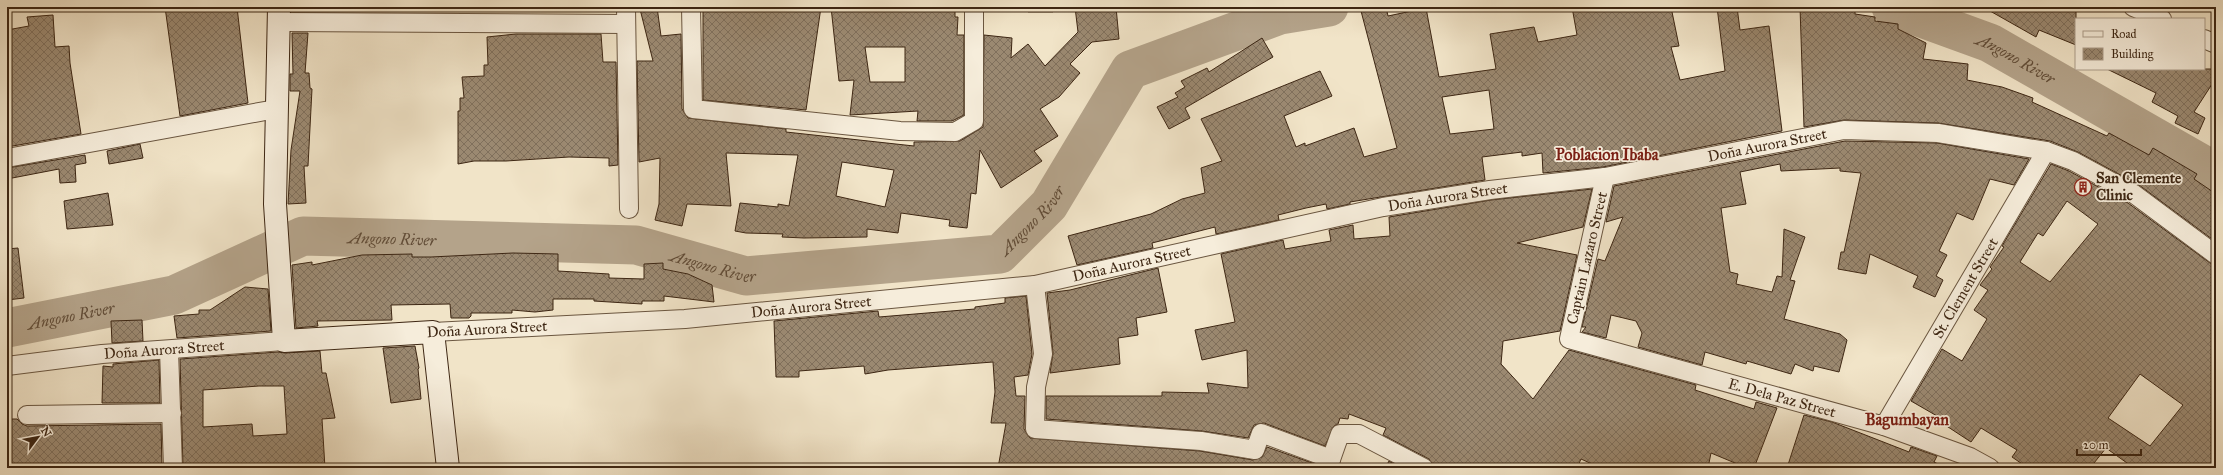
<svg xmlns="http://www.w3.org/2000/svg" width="2223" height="475" viewBox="0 0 2223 475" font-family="'IM FELL Great Primer',serif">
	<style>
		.pitch { fill: #d2c4a9; stroke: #88755e }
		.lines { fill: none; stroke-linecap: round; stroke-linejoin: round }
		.river { stroke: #b4a38a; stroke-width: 39 }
		.building { fill: url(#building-cross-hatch); stroke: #3d2613; fill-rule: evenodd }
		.street-casing { stroke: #6a5640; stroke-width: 20 }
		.secondary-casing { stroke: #3d2613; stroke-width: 24 }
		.street { stroke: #f6eddb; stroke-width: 18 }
		.secondary { stroke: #f6eddb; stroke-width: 22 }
		.labels { text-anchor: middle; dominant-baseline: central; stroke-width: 3.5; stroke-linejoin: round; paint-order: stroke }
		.street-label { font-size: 15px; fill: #3d2613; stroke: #f6eddb }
		.poi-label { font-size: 15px; font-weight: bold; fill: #3d2613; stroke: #f6eddb; text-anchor: start }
		.water-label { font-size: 16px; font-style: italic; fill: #614c37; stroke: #f6eddb }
		.neighbourhood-label { font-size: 16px; font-weight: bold; fill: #7a1f14; stroke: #f6eddb }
	</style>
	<defs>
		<pattern id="building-cross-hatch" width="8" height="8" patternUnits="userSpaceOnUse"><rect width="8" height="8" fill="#9b8971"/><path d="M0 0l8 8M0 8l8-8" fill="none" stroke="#80705c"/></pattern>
	</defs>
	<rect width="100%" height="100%" fill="#f1e4c8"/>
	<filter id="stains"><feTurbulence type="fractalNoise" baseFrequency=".005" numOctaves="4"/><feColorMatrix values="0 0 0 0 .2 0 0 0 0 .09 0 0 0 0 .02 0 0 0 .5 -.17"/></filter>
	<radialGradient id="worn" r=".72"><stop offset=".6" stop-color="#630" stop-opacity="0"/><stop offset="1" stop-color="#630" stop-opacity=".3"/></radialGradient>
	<!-- pitch -->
	<polygon class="pitch" points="1028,7 1054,7 1053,12 1028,12"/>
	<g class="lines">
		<!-- river -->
		<g class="river">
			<path id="s1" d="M1891,7L1990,43L2216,172"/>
			<path id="s2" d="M7,328L174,295L303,236L636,245L746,276L1000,254L1049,205L1130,70L1280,15L1329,7"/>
		</g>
	</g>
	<!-- building -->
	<g class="building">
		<polygon points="165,7 237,7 248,103 180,116"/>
		<path d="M657,7L661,36L681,34L682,109L688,118L786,129V132L914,146V142L960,141L983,127L984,35L1012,38L1011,58L1028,44L1045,66L1078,32L1075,7H1116L1119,39L1092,42L1070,64L1080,73L1059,97L1040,109L1058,136L1034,151L1042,161L1001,188L980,150L976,194L971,193L967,228L949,226L950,220L901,213L898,233L867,229V237L804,238L782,237L783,234L746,233L735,231L740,203L778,207V204L789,206L798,155L726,153L731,206L687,204L682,226L655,220L659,204L660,158L639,162L637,61H653L640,9ZM842,162L894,170L885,207L836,196Z"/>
		<polygon points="703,7 821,7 806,110 703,100"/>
		<path d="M831,7H955V17H958L957,35H964V115L952,121H917L918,111L850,115L854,80L839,81ZM865,47H905V82H870Z"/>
		<path d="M1378,7H1386L1388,16L1426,8L1439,77L1496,69L1490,34L1534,27L1538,42L1577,35L1572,7H1671L1679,46L1671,47L1680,80L1725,71L1717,7H1737L1740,30L1769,26L1782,131L1603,167L1543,173L1542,153L1522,156V152L1482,157L1485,180L1350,202V204L1327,209L1326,204L1306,208L1278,215L1279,220L1216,234L1215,227L1152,243L1153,248L1077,265L1068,236L1151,214L1182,199L1205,193L1201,168L1222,161L1201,119L1320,71L1332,96L1284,116L1296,147L1305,143V146L1354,128L1364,157L1397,148L1361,11ZM1489,90L1494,129L1450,134L1442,97Z"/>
		<polygon points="1800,7 1855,7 1855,14 1875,17 1875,21 1898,24 1898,29 1926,43 1923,59 1968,64 1967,80 2002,87 2033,98 2032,102 2107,136 2109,133 2149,155 2153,148 2197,174 2194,179 2216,194 2216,242 2139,185 2078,152 2050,141 1938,123 1844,120 1804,127"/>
		<polygon points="1983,7 2076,7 2076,45 2039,30 2036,37"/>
		<polygon points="53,15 55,47 69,46 70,63 81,134 7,147 7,30 29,26 27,17"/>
		<polygon points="292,33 308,33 305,73 309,73 310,88 312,89 308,166 304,166 306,203 288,204 291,150 300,91 290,91 290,74 293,74"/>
		<polygon points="516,34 601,34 603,62 616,62 618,165 609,166 609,158 569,157 506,161 474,161 458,164 458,111 460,111 460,98 464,98 462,77 484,76 484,65 488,65 487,37"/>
		<polygon points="1262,38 1273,57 1185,108 1190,118 1169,129 1157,107 1178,97 1175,93 1185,87 1181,81 1207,68 1209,72"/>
		<polygon points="2107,69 2216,69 2216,78 2194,112 2205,118 2198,134 2175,123 2178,116 2152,102 2156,93"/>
		<polygon points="1845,141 1937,143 2029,159 2014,185 1990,179 1973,220 1957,213 1939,251 1947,255 1936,276 1943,280 1935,297 1913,287 1918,276 1870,254 1866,274 1838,269 1841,252 1844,252 1861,173 1840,171 1840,168 1781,171 1780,164 1740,172 1746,204 1721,208 1730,272 1738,274 1736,284 1772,292 1777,276 1782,277 1784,229 1805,237 1790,280 1795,281 1784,319 1840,334 1847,340 1839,372 1814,366 1813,371 1795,364 1791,374 1747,361 1746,364 1705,352 1702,365 1638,347 1642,333 1636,321 1611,315 1606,338 1582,332 1586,327 1582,327 1598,259 1605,261 1623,217 1606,222 1614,186"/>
		<polygon points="140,144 143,158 109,164 107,151"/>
		<polygon points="85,155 86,163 75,165 76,182 60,183 59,169 7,179 7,168"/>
		<path d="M2051,164L2069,171L2128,203L2210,263L2216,265V468H2134L2106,448L2090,468H2028L2012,457L2017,450L1981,428L1971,442L1942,423L1944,420L1911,401L1942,349L1962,361L1987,319L1974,310L1988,290L1980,285L1992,269L1990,267L2004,247L2002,246ZM2067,201L2098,224L2050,282L2020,262L2038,233L2043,236ZM2140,374L2183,405L2150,446L2108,418Z"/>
		<polygon points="1592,189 1583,227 1517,243 1577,255 1560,331 1503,341 1501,364 1533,399 1569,350 1696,385 1695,390 1754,409 1756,402 1777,408 1754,468 1747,468 1711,453 1708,468 1601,468 1581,459 1577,468 1434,468 1429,459 1383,435 1386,428 1349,414 1348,419 1340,418 1338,424 1334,426 1325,446 1264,423 1254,425 1248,438 1202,431 1046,419 1046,396 1162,396 1162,392 1209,393 1207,383 1248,388 1247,350 1202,360 1195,330 1235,322 1221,254 1283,240 1285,249 1331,241 1329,230 1353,225 1354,239 1390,236 1389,217 1491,200"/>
		<polygon points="108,193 113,225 67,229 64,201"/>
		<polygon points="18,248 24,298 7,300 7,249"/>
		<polygon points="513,253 558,254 558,271 609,274 609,278 644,279 644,264 663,263 663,269 688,274 712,285 714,302 664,296 664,301 642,301 642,304 594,301 594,299 553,299 553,310 535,312 512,310 512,313 471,313 471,316 469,318 451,318 450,304 391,305 392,320 317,321 318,326 296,328 292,265 312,262 312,265 362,255 412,254 412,257 431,257"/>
		<polygon points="1158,268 1167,312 1136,318 1138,335 1118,338 1120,364 1050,373 1053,353 1047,293 1070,290"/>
		<polygon points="245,287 268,289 271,331 177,338 174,316 199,314 199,310 210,310"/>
		<polygon points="1026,296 1032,354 1028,375 1014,377 1016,396 1025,396 1024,429 1030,438 1200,451 1253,460 1262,457 1267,447 1318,465 1318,468 998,468 1006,423 991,423 995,392 993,362 888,370 865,374 864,366 799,371 799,377 776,377 774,321 878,311 879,317 975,309 975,307 1005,303 1005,298"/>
		<polygon points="142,320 143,341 112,343 111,321"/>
		<polygon points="415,346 419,368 418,369 421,399 391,403 383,348"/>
		<path d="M320,351L322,373H326L335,418L322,419L325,468H183L180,359L278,352L285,353ZM259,386H284L287,434L253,436L252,424L203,427V390Z"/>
		<polygon points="159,360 160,403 102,403 103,366 113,367 113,364"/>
		<polygon points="1804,415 1832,422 1909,452 1911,447 1937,456 1934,462 1946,468 1787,468"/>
		<polygon points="7,419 17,419 22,424 27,426 161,424 162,468 10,467"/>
		<polygon points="1389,461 1401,468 1385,468"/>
	</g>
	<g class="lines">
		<!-- street casing -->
		<g class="street-casing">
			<g id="street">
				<polyline points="626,7 629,209"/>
				<polyline points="691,7 693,109 900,131 955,132 974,121 974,7"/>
				<polyline points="2133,7 2162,19"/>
				<polyline points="279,22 626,24"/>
				<polyline points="2204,39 2216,44"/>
				<polyline points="7,158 276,109"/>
				<path id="s3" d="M1605,177L1569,339L1884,426L1970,457L1990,468"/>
				<polyline points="1035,285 1043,354 1036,387 1035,429 1201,441 1255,450 1261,433 1331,459"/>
				<path id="s4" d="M433,332L685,319L1035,285L1383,207L1490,190L1605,177L1844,130L1938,133L2046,151L2073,161L2134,194L2216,255"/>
				<polyline points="169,350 173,468"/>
				<path id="s5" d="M7,366L102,354L284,341"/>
				<polyline points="27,415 172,413"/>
				<path id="s6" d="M1884,426L2046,151"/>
				<polyline points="1328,468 1340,434 1359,434 1424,468"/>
			</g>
		</g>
		<!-- secondary casing -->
		<g class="secondary-casing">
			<polyline id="secondary" points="279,7 275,204 284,341 433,332 448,468"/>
		</g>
		<!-- street -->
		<use href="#street" class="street"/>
		<!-- secondary -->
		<use href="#secondary" class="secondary"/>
	</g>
	<!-- icons -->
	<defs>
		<g id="building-ring" transform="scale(0.9)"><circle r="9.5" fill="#f6eddb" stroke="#8f2418" stroke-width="1.5"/><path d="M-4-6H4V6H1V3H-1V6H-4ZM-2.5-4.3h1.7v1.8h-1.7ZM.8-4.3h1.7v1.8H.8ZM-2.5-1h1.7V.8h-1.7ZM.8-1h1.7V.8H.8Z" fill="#8f2418"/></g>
	</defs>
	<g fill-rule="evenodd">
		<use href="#building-ring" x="2083" y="187"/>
	</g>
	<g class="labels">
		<!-- street labels -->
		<g class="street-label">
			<text stroke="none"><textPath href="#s4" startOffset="1350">Doña Aurora Street</textPath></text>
			<text stroke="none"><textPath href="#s4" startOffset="1026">Doña Aurora Street</textPath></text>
			<text transform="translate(1587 258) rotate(-77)">Captain Lazaro Street</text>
			<text stroke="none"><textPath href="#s4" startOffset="703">Doña Aurora Street</textPath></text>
			<text stroke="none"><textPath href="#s6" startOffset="160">St. Clement Street</textPath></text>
			<text stroke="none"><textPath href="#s4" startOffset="379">Doña Aurora Street</textPath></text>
			<text transform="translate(487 329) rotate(-3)">Doña Aurora Street</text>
			<text stroke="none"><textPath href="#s5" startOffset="158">Doña Aurora Street</textPath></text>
			<text stroke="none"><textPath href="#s3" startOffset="387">E. Dela Paz Street</textPath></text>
		</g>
		<!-- poi labels -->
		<g class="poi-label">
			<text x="2096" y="178">San Clemente<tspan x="2096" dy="17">Clinic</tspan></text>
		</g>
		<!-- water labels -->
		<g class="water-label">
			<text stroke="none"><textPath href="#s1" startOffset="135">Angono River</textPath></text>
			<text stroke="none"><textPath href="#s2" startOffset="1061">Angono River</textPath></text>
			<text stroke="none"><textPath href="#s2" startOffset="401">Angono River</textPath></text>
			<text stroke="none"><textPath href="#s2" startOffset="725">Angono River</textPath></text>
			<text stroke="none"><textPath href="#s2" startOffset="65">Angono River</textPath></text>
		</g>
		<!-- neighbourhood labels -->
		<g class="neighbourhood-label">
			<text x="1607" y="154">Poblacion Ibaba</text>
			<text x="1907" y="419">Bagumbayan</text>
		</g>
	</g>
	<!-- margin -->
	<rect width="2223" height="475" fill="none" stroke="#f1e4c8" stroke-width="24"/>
	<rect x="8" y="8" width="2207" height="459" fill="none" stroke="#3d2613" stroke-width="2"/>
	<rect x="12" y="12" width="2199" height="451" fill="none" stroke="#3d2613"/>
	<!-- legend -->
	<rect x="2075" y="18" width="130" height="52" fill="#f6eddb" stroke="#ac9d8b"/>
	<rect x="2083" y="31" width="20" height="6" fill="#f6eddb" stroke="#ac9d8b"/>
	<text x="2111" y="38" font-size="12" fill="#3d2613">Road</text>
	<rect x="2083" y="48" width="20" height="12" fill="url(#building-cross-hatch)" stroke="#ac9d8b"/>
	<text x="2111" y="58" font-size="12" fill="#3d2613">Building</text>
	<!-- north arrow -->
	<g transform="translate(38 437) rotate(58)" stroke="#f6eddb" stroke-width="3" paint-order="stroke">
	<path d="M0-3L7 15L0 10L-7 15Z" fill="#3d2613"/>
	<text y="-6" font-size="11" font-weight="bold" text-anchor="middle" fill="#3d2613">N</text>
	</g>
	<!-- scale -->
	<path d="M2077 449v6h64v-6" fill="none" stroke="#3d2613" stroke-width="2"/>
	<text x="2083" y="449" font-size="12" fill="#3d2613" stroke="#f6eddb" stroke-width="3" paint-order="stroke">20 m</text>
	<rect width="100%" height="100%" filter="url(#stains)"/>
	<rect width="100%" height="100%" fill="url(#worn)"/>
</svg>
